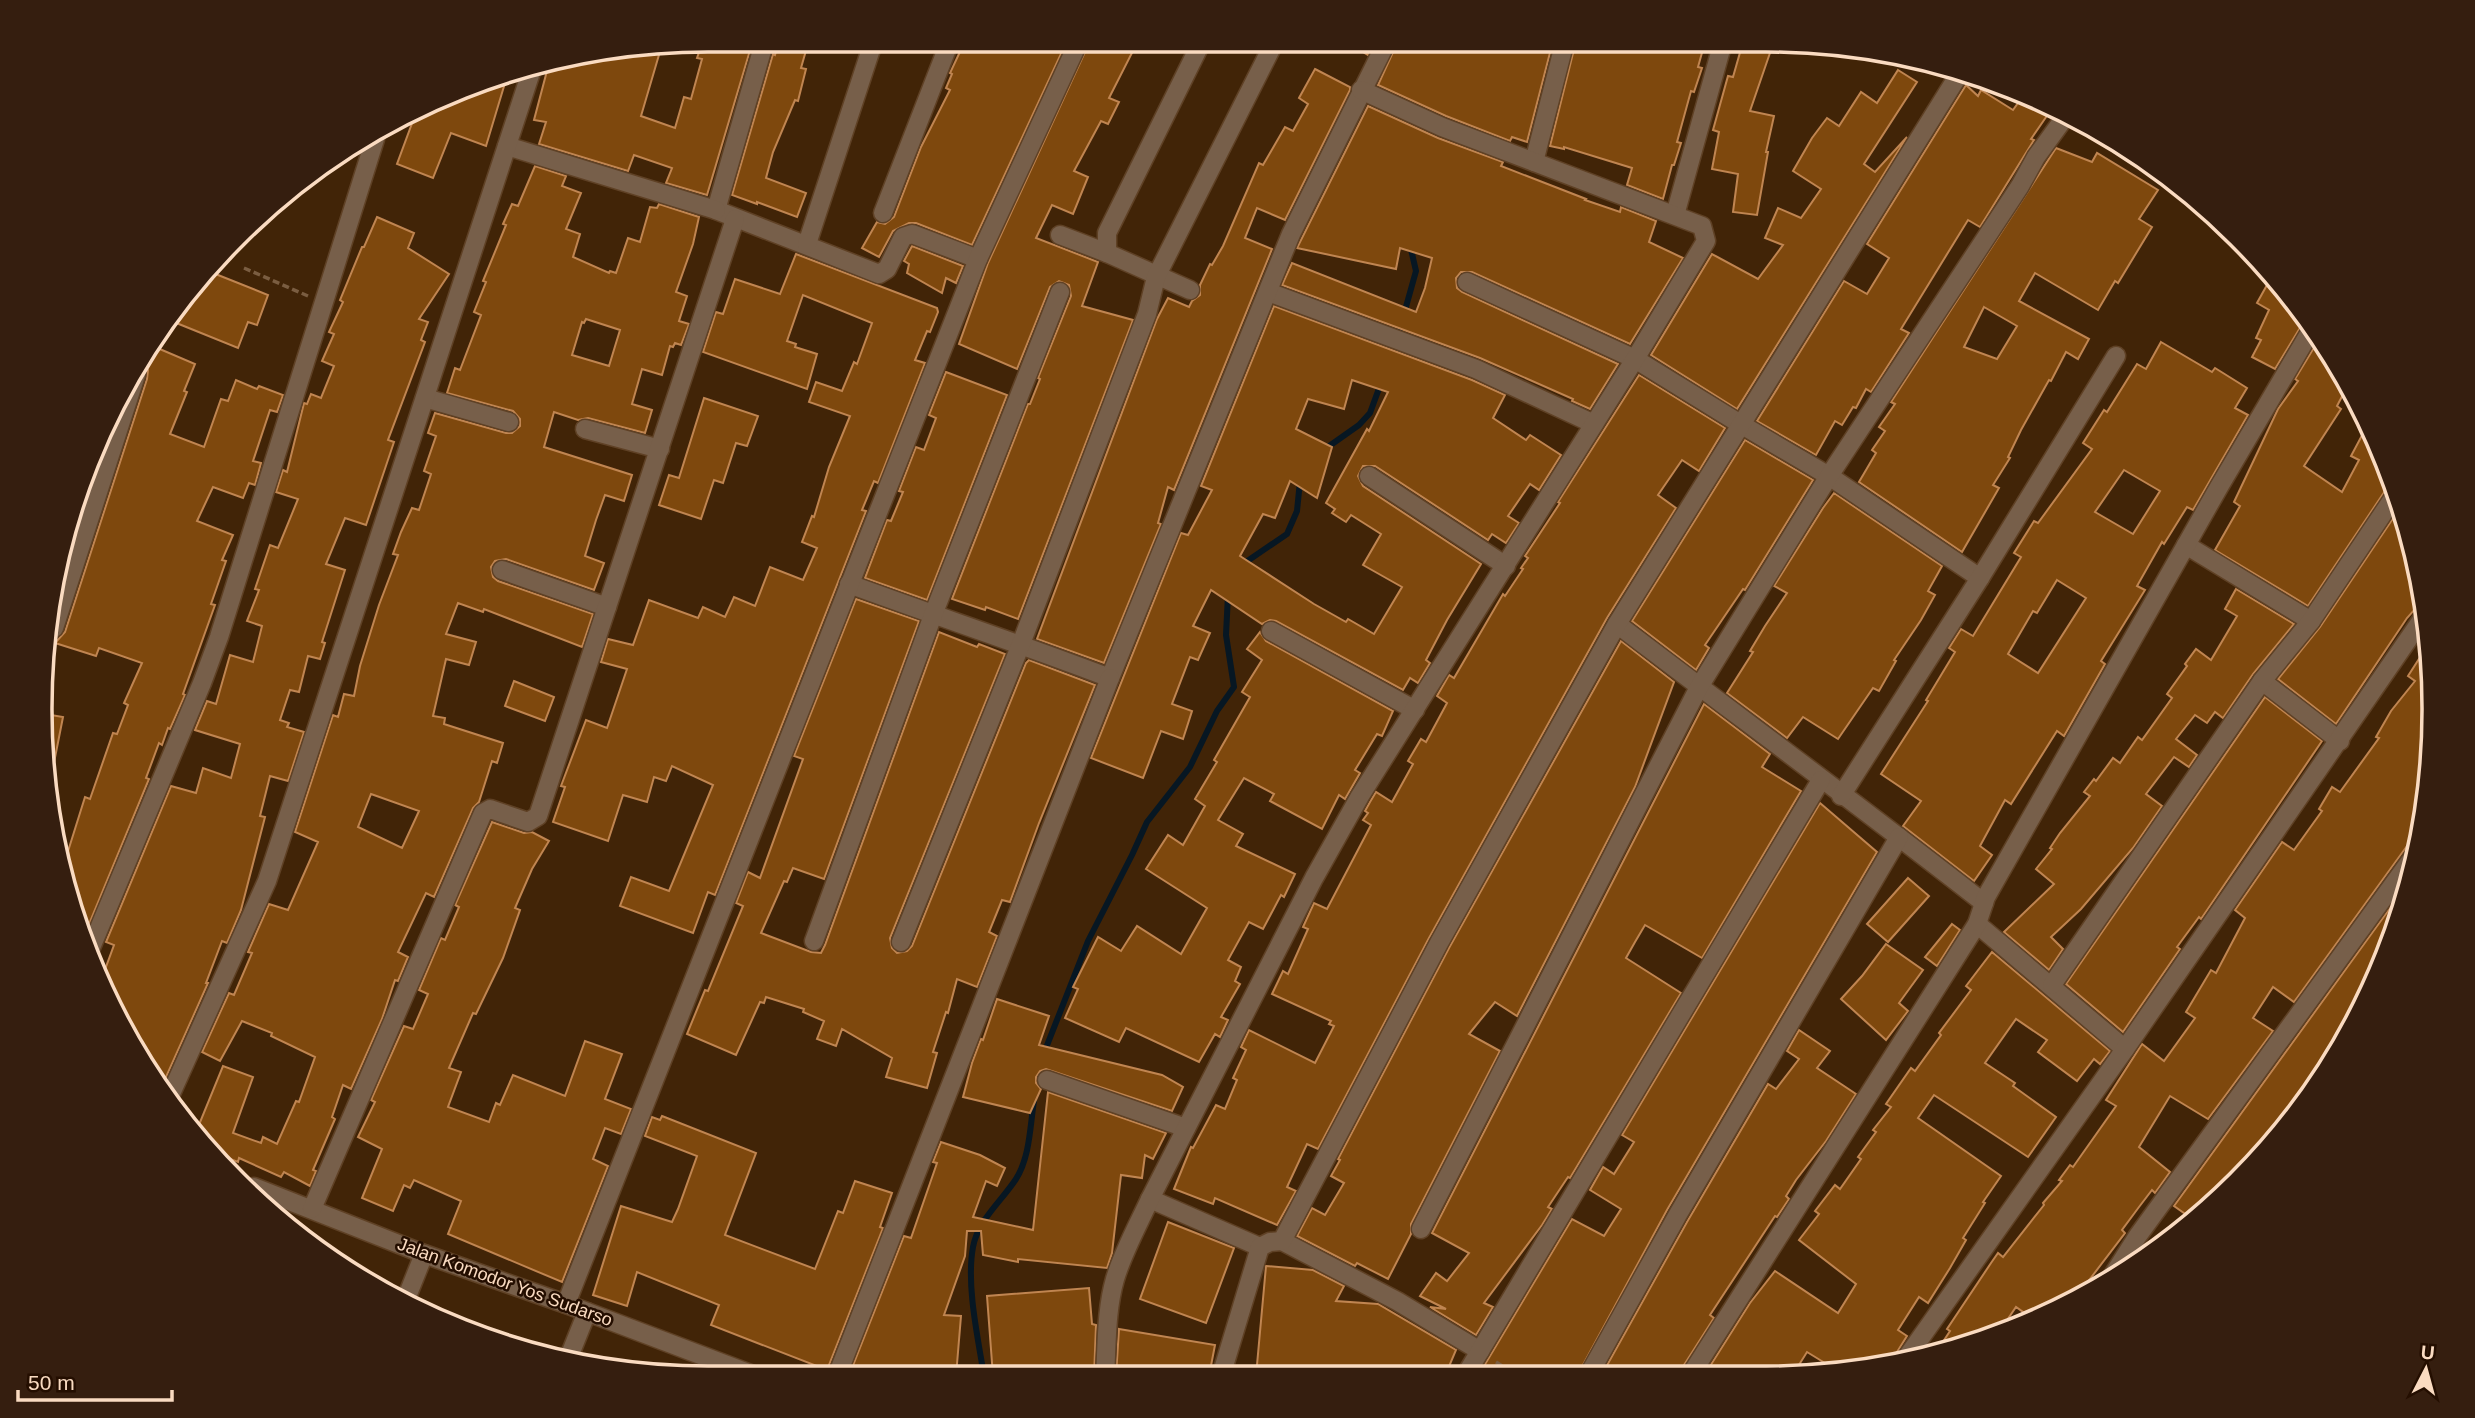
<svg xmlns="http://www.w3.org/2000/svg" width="2475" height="1418" viewBox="0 0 2475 1418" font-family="Helvetica,sans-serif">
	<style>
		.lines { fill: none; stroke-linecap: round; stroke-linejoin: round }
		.stream { stroke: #071723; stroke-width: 6 }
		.building { fill: #7e480d; stroke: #c08551; stroke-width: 2; fill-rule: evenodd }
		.minor-casing { stroke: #5f4125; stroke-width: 21 }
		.path { stroke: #7a5d41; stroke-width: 3.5; stroke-dasharray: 7 3.5; stroke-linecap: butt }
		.minor { stroke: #775f4a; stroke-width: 18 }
		.labels { text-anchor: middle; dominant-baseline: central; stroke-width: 5; stroke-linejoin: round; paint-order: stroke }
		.street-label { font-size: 18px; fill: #fadbc1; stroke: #240e00 }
		.rim { fill: none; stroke: #fadbc1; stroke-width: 3.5 }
	</style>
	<rect width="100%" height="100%" fill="#412407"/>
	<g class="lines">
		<!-- stream -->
		<g class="stream">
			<polyline points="1397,339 1416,271 1410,245"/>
			<polyline points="1325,449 1359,425 1370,413 1381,383"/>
			<polyline points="1243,564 1287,534 1297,511 1300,481"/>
			<polyline points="1044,1053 1088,941 1132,855 1147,822 1190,767 1217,711 1234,687 1226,635 1228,595"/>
			<polyline points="1036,1090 1040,1066"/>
			<path d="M984,1376C978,1338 966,1285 973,1247C978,1220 1001,1202 1016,1179C1030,1157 1030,1126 1034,1101"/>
		</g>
	</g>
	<!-- building -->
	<g class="building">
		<polygon points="730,40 751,47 707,195 666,183 672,168 634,155 628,171 539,144 546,122 534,120 548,67 661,48 641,116 675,128 684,97 691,99 702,59 697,58 703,41"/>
		<polygon points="779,40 809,40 801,68 806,69 798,101 795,100 773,152 766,178 806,193 797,217 757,202 757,204 732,195 773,54 775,55"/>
		<polygon points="965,41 1067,41 972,245 916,223 909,223 893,231 879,257 862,248 877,222 885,224 894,217 921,147 950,90 946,88 952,74 950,73"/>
		<polygon points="1090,41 1138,41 1109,98 1119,102 1108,124 1101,121 1074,171 1088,177 1073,214 1052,205 1036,238 1098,262 1082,306 1133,320 1018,619 986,607 985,610 952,599 1028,404 1030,404 1040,379 1038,378 1071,296 1069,285 1059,281 1050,287 1017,369 959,344 988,263"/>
		<polygon points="1345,41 1374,41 1368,55"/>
		<polygon points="1398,41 1506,41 1519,46 1521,41 1553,41 1527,142 1512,137 1510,141 1446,116 1378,85"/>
		<polygon points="1576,41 1628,41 1644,46 1646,41 1705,42 1698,67 1702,68 1694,92 1691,91 1677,142 1681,143 1674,165 1672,165 1663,199 1627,185 1632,168 1564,147 1564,149 1550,146"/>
		<polygon points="1743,42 1771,50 1750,111 1774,116 1766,152 1768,152 1757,215 1733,212 1738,174 1712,169 1719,132 1713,130 1728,76 1733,77"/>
		<polygon points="1315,69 1350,87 1350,90 1285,220 1257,208 1245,238 1272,249 1174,490 1168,487 1158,523 1161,524 1104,663 1037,639 1157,319 1168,298 1189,307 1192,301 1200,295 1200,285 1210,264 1212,265 1223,246 1259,163 1263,165 1285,127 1293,131 1308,104 1299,98"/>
		<polygon points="1898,70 1917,82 1864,164 1875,172 1907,137 1737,409 1651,355 1712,254 1758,279 1783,245 1765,238 1778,208 1801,218 1821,189 1793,171 1812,138 1827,118 1839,126 1861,92 1877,103"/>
		<polygon points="508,73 486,146 451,133 433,178 397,164 414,118 494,76"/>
		<polygon points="1966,85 1978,96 1981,90 2013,110 2023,96 2051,110 2031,139 2034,140 1980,227 1968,220 1901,329 1909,333 1871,392 1866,389 1856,408 1853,407 1842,425 1835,421 1816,455 1757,421 1844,281 1867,294 1889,258 1867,244"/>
		<polygon points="1368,106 1438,138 1503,162 1501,166 1586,199 1585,200 1620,212 1621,207 1656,221 1649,242 1683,258 1630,344 1472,272 1461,272 1456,278 1457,288 1462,292 1618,364 1590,409 1572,401 1573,399 1480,358 1282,285 1292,263 1416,312 1425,288 1432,258 1400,248 1396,269 1297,248"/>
		<path d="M2056,148L2092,162L2097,153L2158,190L2139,219L2152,227L2118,283L2115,281L2098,310L2035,273L2019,301L2089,339L2078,359L2066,352L2051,381L2049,380L2021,430L2008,457L2010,458L1993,485L1999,488L1962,552L1859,482L1876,453L1872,450L1885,431L1879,427L1895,404L1891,402ZM1984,307L2017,326L1997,359L1964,347Z"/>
		<path d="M535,166L566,176L562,186L581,193L566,229L580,234L573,257L609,273L610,271L616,273L628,238L640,242L650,207L657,208L659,204L699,217L693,244L676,292L687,296L679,321L689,324L681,345L675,343L673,347L670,346L662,375L642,369L632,404L652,410L645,433L588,418L578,420L554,412L544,447L632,475L624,501L605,495L596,520L585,556L604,563L594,590L506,559L495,561L491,567L493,577L498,581L593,614L582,647L484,609L483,612L458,603L446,634L476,642L469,665L446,659L433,716L445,718L444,724L503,743L497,763L492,761L479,802L473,808L434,897L426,893L398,952L408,957L398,981L395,980L382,1019L351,1089L343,1085L332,1117L335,1119L313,1170L316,1171L310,1186L284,1172L281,1177L239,1158L238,1162L220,1155L196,1132L223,1066L253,1077L233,1133L261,1143L263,1137L277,1144L296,1101L299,1102L315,1057L271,1036L272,1033L242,1021L220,1061L202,1052L229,993L234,995L252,953L248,952L269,904L288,910L318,842L295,832L333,715L338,717L344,694L354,696L360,666L379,605L398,555L393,554L401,532L412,508L419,510L431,474L424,471L436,436L428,433L435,413L506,433H512L520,426V419L513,411L447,393L455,368L460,370L481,315L474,312L486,282L483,281L506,225L503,224L512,204L518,206ZM586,319L620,330L609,366L572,355L582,322L584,323ZM371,794L419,811L402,848L358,827Z"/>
		<polygon points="377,217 414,233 408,248 449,274 419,319 428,322 421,340 425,342 388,440 394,442 366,525 345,518 326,564 345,570 322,642 325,643 320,659 308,656 299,692 290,690 280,720 289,723 287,727 304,732 288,781 270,776 260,816 265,817 241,910 227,943 222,941 206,983 208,983 162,1086 103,975 114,945 106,942 171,786 196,793 203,768 231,778 240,744 195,730 207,701 216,704 230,655 253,662 262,626 247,621 259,590 255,589 270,545 278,548 298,499 276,492 283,470 287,472 304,403 307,404 311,394 321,398 334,366 322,361 334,334 329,332 343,302 340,300 362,247 364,247"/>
		<polygon points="912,246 963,266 956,283 946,278 942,293 907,273 909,264 904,261"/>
		<polygon points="796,254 937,308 938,312 930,332 927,331 915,360 925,363 878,483 874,481 862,510 866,511 715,895 708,892 693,933 620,906 631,877 669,891 713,785 672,766 666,781 654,777 647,802 623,795 608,841 553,822 565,787 561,786 586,720 607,728 627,669 601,662 608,639 633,645 649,600 698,618 703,607 725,617 734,597 755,606 770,567 803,580 817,548 802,542 812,516 814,517 829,467 850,416 809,402 816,382 842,391 854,362 857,364 872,323 803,295 787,341 796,344 795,347 817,354 807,389 703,352 716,312 723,314 735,279 780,294"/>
		<polygon points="213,273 268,295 257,325 248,322 238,348 169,320"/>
		<polygon points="2272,276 2306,318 2275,369 2252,357 2261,340 2256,338 2269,310 2257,303"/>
		<path d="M1274,306L1472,380L1505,395L1493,418L1526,440L1530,435L1561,455L1539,490L1530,484L1508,516L1519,523L1506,543L1492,534L1488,540L1375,466H1363L1358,476L1363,486L1481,564L1447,620L1426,660L1430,663L1418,683L1410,678L1403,690L1276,621L1270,620L1262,624L1211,590L1193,626L1210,633L1198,660L1190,657L1172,704L1192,711L1183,739L1161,731L1143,778L1091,758L1181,533L1188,535L1212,490L1201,486ZM1352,380L1388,392L1369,431L1367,429L1326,503L1335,509L1332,513L1346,522L1351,515L1381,534L1363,565L1402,587L1374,634L1348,619L1346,622L1314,604L1240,556L1263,514L1275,518L1290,481L1317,498L1332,447L1296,429L1308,399L1344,409Z"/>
		<polygon points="2321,336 2348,385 2337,406 2341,409 2304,466 2342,492 2359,460 2351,456 2368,424 2384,453 2393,483 2387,488 2308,606 2215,550 2240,506 2234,502 2278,409 2298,381 2295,379"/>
		<path d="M2161,342L2212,372L2215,368L2247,388L2235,408L2248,415L2193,510L2187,507L2164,544L2162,542L2137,586L2145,590L2101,661L2105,664L2064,736L2057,731L2011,804L2005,800L1980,846L1992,855L1974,881L1903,826L1921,801L1881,774L1928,701L1926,700L1955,652L1949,648L1961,629L1973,636L2021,557L2014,553L2034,521L2038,523L2092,449L2083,443L2104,410L2107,412L2137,364L2146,369ZM2124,470L2160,491L2133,534L2095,512ZM2057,580L2086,598L2038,673L2008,654L2033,611L2037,613Z"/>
		<polygon points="155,347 195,364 184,391 187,392 170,434 204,447 221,399 228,401 236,380 257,389 259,386 283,395 277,412 270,410 253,461 261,463 255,485 249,483 243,498 213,487 197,521 233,535 222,560 226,561 211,604 215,605 183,694 185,695 170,729 168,728 162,745 159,743 146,778 149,779 85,934 80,932 76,924 64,864 85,797 90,799 113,733 117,734 128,705 124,703 142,663 99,648 96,656 55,643 65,632 147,379 148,370 146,369"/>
		<polygon points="946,372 1007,395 927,600 865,578 887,520 891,521 903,492 899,491 916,447 924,450 936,418 929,415"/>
		<polygon points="1639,375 1725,428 1699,471 1682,460 1658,495 1676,508 1607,618 1429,938 1318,1149 1307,1144 1287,1187 1296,1191 1277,1225 1215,1198 1213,1204 1174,1189 1191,1147 1193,1148 1216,1105 1225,1109 1237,1080 1233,1078 1246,1050 1241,1047 1249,1030 1315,1063 1334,1026 1329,1024 1331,1021 1272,994 1283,971 1288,974 1308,929 1303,927 1314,903 1327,909 1371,825 1363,820 1368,813 1365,811 1370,802 1376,792 1392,802 1413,764 1408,761 1421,739 1426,742 1447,703 1437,696 1449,675 1454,678 1503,594 1505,596 1523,569 1521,568 1528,558 1525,556 1560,503 1558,502"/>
		<polygon points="704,398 758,416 747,446 736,443 723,483 714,480 701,519 659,505 669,475 679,478"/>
		<polygon points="1745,440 1813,480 1745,590 1743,589 1705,645 1709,648 1696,670 1632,621"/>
		<polygon points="1834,493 1942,566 1928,591 1935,595 1921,620 1894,660 1896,661 1879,691 1873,688 1838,739 1803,717 1787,738 1727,693 1753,652 1750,651 1765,626 1787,593 1774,586 1823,508"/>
		<polygon points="77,506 81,507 59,575 63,536"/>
		<polygon points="2400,508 2422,578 2424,599 2407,618 2336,724 2278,679 2320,627"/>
		<polygon points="2236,589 2294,624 2253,674 2223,718 2215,712 2207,723 2195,715 2176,739 2197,755 2189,767 2174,757 2146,794 2162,806 2133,848 2081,909 2051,937 2063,949 2049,970 2004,932 2054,884 2036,869 2052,849 2050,848 2060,833 2090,796 2084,792 2094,779 2096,781 2113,758 2120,763 2138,737 2142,740 2172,698 2167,694 2187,666 2185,664 2196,649 2211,660 2237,616 2225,609"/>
		<polygon points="856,599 919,621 824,879 793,868 787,882 784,881 761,933 811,952 821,953 825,945 939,632 977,647 979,644 1005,654 890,938 892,948 897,953 907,951 912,946 1026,663 1029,660 1095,685 1039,823 1010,902 1002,900 989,932 997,936 977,987 957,979 948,1013 946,1012 933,1052 937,1053 927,1088 886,1077 892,1058 842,1029 836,1046 817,1039 824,1021 803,1012 804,1009 766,997 764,1003 760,1002 736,1055 687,1034 705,990 708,991 743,906 736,903 748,872 760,878 803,759 794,756"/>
		<polygon points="1260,632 1266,641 1393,711 1382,736 1377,734 1355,770 1360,773 1345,799 1339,795 1322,829 1270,801 1274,794 1244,778 1218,820 1243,834 1236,846 1295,874 1284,897 1281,895 1263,929 1249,922 1228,960 1241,967 1235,981 1240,984 1221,1017 1228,1020 1220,1037 1215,1034 1199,1062 1126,1028 1119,1042 1065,1018 1078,989 1073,987 1098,937 1121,951 1137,926 1181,954 1207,908 1146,869 1168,835 1183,845 1205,806 1195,799 1217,762 1214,760 1250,697 1242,692 1262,660 1247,649"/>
		<polygon points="1621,641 1674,682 1635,787 1517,1016 1495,1002 1469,1034 1500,1051 1411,1224 1411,1234 1388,1279 1357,1263 1355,1266 1297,1236 1312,1208 1325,1215 1344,1183 1331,1176 1340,1160 1338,1159 1449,948"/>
		<polygon points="2428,645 2435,709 2422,838 2415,838 2410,842 2294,1002 2273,987 2253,1018 2273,1031 2208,1119 2170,1096 2139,1147 2170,1172 2155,1193 2152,1190 2139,1207 2122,1230 2125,1233 2074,1300 2033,1319 2016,1307 1997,1335 1981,1342 1937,1351 1950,1331 1947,1329 1991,1263 1998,1253 2003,1257 2044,1205 2043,1203 2062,1181 2059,1180 2070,1165 2073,1167 2116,1106 2106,1100 2142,1044 2164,1061 2195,1018 2186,1012 2211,970 2216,973 2245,918 2235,910 2282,842 2294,850 2322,811 2319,809 2332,787 2340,792 2379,738 2376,737 2391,711 2415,681 2408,676"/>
		<polygon points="514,681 554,697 545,721 505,706"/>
		<polygon points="2265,697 2322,741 2201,919 2199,917 2177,947 2180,949 2123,1032 2066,984"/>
		<polygon points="1704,704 1770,754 1762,767 1801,791 1702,958 1645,925 1635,942 1626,958 1681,993 1570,1178 1568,1177 1548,1207 1552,1209 1542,1225 1484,1303 1493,1307 1476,1335 1430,1307 1446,1309 1420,1296 1436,1273 1447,1281 1469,1253 1432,1233"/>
		<polygon points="45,714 63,717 51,778 47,777 42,752"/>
		<polygon points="1820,803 1877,852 1667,1210 1577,1376 1478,1376 1572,1219 1604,1236 1621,1209 1590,1190 1603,1167 1614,1174 1634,1142 1622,1135"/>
		<polygon points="492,822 524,833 532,832 549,841 532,869 515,908 520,910 503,958 476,1014 473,1013 449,1068 461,1072 448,1107 489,1122 496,1103 500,1105 513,1075 565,1096 585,1041 622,1054 605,1099 631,1109 621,1134 605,1128 593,1159 608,1166 562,1282 448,1234 461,1201 414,1180 410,1188 404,1185 393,1211 362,1198 382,1149 358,1137 375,1102 371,1100 404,1026 413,1029 428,994 419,990 441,938 445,940 459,907 455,905"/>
		<polygon points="1908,878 1929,896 1888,942 1867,924"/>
		<polygon points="2409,882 2384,965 2322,1080 2239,1182 2191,1218 2174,1206"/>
		<polygon points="1952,924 1960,930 1937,966 1925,957"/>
		<polygon points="1886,944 1923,970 1899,1003 1908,1011 1886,1040 1841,999 1862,976"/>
		<polygon points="1992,952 2110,1051 2100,1064 2094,1059 2077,1081 2038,1052 2047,1040 2016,1019 1985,1063 2015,1083 2013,1086 2056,1117 2028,1157 1934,1095 1918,1118 2001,1176 1983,1202 1985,1203 1963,1238 1966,1240 1950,1268 1928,1303 1919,1297 1898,1330 1907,1336 1892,1360 1838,1371 1807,1352 1792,1376 1709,1376 1705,1374 1750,1303 1775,1271 1838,1313 1856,1284 1799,1240 1819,1214 1815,1211 1835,1185 1840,1189 1861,1159 1858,1157 1876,1132 1873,1130 1891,1107 1886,1104 1911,1068 1915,1071 1941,1035 1939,1033 1971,990 1966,986"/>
		<polygon points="997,999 1049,1016 1039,1045 1162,1075 1183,1087 1172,1111 1046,1069 1040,1071 1036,1077 1036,1083 1041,1089 1030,1113 963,1097 972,1063 981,1039 983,1040"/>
		<polygon points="1799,1030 1830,1051 1817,1068 1856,1094 1826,1141 1796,1180 1786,1196 1789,1199 1777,1217 1775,1216 1710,1315 1714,1318 1677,1376 1630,1376 1619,1369 1615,1376 1601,1376 1687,1222 1768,1084 1776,1089 1799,1059 1787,1051"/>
		<polygon points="1048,1092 1166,1133 1153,1159 1145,1155 1142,1178 1121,1175 1112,1253 1107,1268 1018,1259 1018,1262 983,1255 981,1231 967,1231 965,1256 944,1315 961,1316 956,1376 875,1376 852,1368 904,1236 911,1238 937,1163 933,1162 941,1142 980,1155 1005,1168 997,1186 986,1181 973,1217 1033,1230"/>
		<polygon points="662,1116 756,1153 725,1235 815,1269 838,1211 843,1213 855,1181 892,1193 880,1227 883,1228 827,1370 711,1325 719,1305 637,1272 627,1306 593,1295 621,1206 672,1222 678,1209 697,1156 645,1136 652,1117 660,1120"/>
		<polygon points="1168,1222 1234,1248 1206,1323 1140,1299"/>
		<polygon points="1266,1266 1313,1270 1344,1286 1336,1301 1378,1304 1456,1350 1445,1376 1256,1376"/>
		<polygon points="1089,1288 1092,1324 1096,1325 1094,1376 993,1376 987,1296"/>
		<polygon points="1119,1329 1215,1345 1209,1376 1116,1376"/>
	</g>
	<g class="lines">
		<!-- minor casing -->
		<g class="minor-casing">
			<g id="minor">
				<polyline points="765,40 716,210 879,274 887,269 903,237 912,234 978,259"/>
				<polyline points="507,146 716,210"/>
				<polyline points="1534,162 1565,41"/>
				<polyline points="883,213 950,41"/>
				<polyline points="1675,215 1723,42"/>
				<polyline points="1060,235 1107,253"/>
				<polyline points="807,244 874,40"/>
				<polyline points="1467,282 1635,359 1742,425 1829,476 1980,578"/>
				<polyline points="1190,290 1107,253 1107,233 1202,41"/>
				<polyline points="1268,292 1476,369 1594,424"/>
				<polyline points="425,398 509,422"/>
				<polyline points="585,429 660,449"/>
				<polyline points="1369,476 1506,566"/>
				<polyline points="2186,545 2311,621"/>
				<polyline points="502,570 607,607"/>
				<path d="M849,584C936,616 1024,645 1110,678L1291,234L1387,41"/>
				<path d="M1617,624C1739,717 1863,808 1984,903"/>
				<polyline points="54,628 136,375"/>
				<polyline points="1271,631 1415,710"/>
				<polyline points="2262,681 2340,741"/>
				<polyline points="1841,796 1980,578 2116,356"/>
				<polyline points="1977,924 2125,1049"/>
				<polyline points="814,941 933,615 1060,292"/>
				<polyline points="901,942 1021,644 1147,314 1156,277 1275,41"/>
				<polyline points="90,950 202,683 219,637 375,139"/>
				<polyline points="2052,985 2262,681 2311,621 2396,494"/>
				<polyline points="1047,1080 1186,1128"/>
				<polyline points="169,1098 267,881 532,69"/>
				<polyline points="254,1187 424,1254 566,1304 756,1376"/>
				<polyline points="1150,1199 1260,1247"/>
				<polyline points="312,1209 483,813 490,809 528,822 538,816 735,219"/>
				<polyline points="1421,1229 1699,687 1829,476 2020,186 2036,157 2060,124"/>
				<polyline points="1282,1241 1397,1301 1480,1351"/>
				<polyline points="2108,1283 2137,1237 2419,849"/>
				<polyline points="406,1299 424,1254"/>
				<polyline points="566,1304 978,259 1079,41"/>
				<polyline points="569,1357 587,1312"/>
				<polyline points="1907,1357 2125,1049 2425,615"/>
				<polyline points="837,1376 1110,678"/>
				<path d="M1105,1376C1107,1344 1106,1310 1115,1279C1123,1252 1138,1225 1150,1199L1314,878L1360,796L1635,359L1706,241L1702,226L1442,127L1361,90"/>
				<polyline points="1221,1376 1260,1247 1270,1242 1282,1241 1439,943 1617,624 1958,76"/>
				<polyline points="1465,1376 1821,780"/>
				<polyline points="1588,1376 1677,1216 1899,837"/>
				<polyline points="1690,1376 1977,924 1986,897 2219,487 2313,327"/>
			</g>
		</g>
		<!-- path -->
		<g class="path">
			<polyline points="244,268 308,296"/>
			<polyline points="1496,1362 1518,1376"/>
		</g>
		<!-- minor -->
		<use href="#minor" class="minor"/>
	</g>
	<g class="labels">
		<!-- street labels -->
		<g class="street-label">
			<text transform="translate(505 1282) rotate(20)">Jalan Komodor Yos Sudarso</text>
		</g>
	</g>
	<!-- crop -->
	<path d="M0 0H2475V1418H0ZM708 52H1766A656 656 0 0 1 2422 708V710A656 656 0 0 1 1766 1366H708A656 656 0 0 1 52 710V708A656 656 0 0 1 708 52Z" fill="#351e0f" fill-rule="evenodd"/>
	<path class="rim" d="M708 52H1766A656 656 0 0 1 2422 708V710A656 656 0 0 1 1766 1366H708A656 656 0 0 1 52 710V708A656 656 0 0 1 708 52Z"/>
	<!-- north arrow -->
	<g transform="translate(2426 1369) rotate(6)" stroke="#240e00" stroke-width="5" paint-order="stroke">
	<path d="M0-5L12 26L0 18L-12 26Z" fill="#fadbc1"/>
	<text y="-10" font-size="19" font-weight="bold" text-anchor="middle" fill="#fadbc1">U</text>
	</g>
	<!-- scale -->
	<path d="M18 1390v10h154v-10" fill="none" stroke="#fadbc1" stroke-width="3.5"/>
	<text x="28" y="1390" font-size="21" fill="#fadbc1" stroke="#240e00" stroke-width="5" paint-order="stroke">50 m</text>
</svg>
